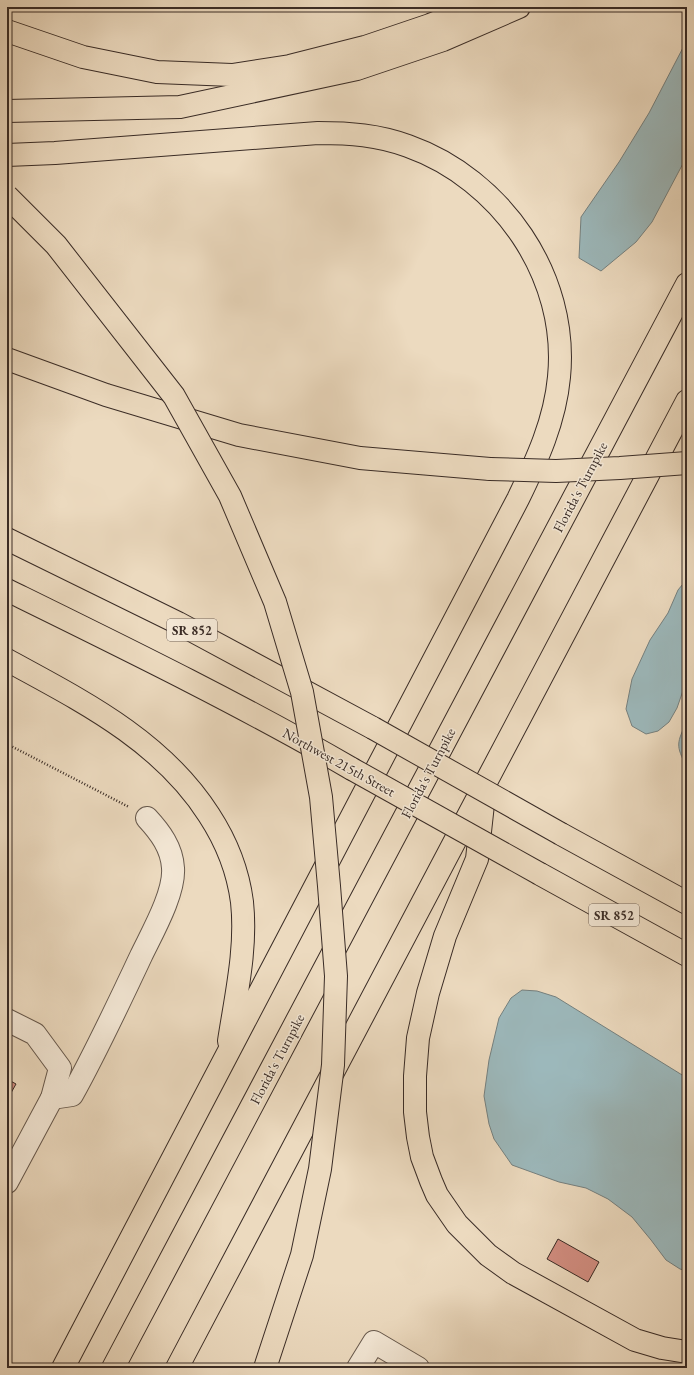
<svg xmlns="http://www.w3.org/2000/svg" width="694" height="1375" viewBox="0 0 694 1375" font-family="'EB Garamond',serif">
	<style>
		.water { fill: #9cb8bb; stroke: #75807f }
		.building { fill: #d28e81; stroke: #3a2c26 }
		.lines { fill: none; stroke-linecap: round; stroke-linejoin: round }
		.minor-casing { stroke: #66584c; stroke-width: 24 }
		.major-casing { stroke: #3a2c26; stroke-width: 24 }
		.highway-casing { stroke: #3a2c26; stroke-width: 24 }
		.path { stroke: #3a2c26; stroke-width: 2.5; stroke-dasharray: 1 2; stroke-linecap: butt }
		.minor { stroke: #f3e7d5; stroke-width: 22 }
		.major { stroke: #ecdabf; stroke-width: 22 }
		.highway { stroke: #ecdabf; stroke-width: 22 }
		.major-bridge-casing { stroke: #3a2c26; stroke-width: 24; stroke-linecap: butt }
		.highway-bridge-casing { stroke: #3a2c26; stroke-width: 24; stroke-linecap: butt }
		.major-bridge { stroke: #ecdabf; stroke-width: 22 }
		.highway-bridge { stroke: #ecdabf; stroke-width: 22 }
		.labels { text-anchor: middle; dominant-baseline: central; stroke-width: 3; stroke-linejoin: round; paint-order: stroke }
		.shield { fill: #f3e7d5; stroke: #72645a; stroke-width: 1 }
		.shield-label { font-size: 13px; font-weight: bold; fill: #3a2c26 }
		.street-label { font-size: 14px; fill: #3a2c26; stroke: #f3e7d5 }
	</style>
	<rect width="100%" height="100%" fill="#ecdabf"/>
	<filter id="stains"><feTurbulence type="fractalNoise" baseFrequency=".005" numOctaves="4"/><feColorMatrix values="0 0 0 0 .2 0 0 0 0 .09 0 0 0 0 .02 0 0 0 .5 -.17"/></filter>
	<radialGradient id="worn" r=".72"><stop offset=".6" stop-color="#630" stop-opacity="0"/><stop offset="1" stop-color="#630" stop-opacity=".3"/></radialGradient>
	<!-- water -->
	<g class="water">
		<polygon points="687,40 687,156 652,222 636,242 601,271 579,258 581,217 619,162 649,113"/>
		<polygon points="687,579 687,679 677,708 669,722 658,731 646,734 632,726 626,709 632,679 650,640 668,613 678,590"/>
		<path d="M687,721V767C675,745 677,743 687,721Z"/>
		<polygon points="522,990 537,991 556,997 687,1078 687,1271 680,1269 666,1260 651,1240 632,1217 608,1199 586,1188 559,1182 512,1165 494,1139 489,1124 484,1096 489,1060 499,1018 511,998"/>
	</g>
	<!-- building -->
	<g class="building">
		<polygon points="7,1079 16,1084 7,1100"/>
		<polygon points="558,1239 599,1262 588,1282 547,1259"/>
	</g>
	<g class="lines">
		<!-- minor casing -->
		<g class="minor-casing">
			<g id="minor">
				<polyline points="7,1020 35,1034 60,1068 52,1098 7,1182"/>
				<path d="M52,1098L72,1095C97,1050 119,1003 141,956C152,933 175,893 173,868C172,848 160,832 147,818"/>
				<polyline points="358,1368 374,1342 418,1368"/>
			</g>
		</g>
		<!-- major casing -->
		<g class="major-casing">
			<g id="major">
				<polyline points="7,539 178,623 373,728"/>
				<path d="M7,590C123,647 240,704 352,769"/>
				<polyline points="561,834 687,903"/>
				<polyline points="540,874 687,955"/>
			</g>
		</g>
		<!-- highway casing -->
		<g class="highway-casing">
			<g id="highway">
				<polyline points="7,31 83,57 157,72 232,75 290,66 365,47 430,25 475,7"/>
				<polyline points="7,111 180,107 357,69 443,40 519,7"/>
				<path d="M7,155L55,153L318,133C350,133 378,135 408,146C501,179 569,276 559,377C555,421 537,460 518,499L63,1368"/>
				<polyline points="7,359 106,395 239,435 360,458 490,469"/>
				<path d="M7,660C82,701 161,740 209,815C226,841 238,871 242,902C247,948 236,995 229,1041"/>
				<polyline points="484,795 477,859 445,936 428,993 418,1038 415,1076 415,1112 418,1137 422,1157 431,1181 437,1195 457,1224 488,1255 513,1273 635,1340 662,1348 687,1352"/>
				<polyline points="113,1368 687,284"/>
				<polyline points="177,1368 687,401"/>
			</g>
		</g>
		<!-- path -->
		<polyline class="path" points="7,744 129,807"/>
		<!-- minor -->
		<use href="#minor" class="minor"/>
		<!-- major -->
		<use href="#major" class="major"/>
		<!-- highway -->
		<use href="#highway" class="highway"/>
		<!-- major-bridge casing -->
		<g class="major-bridge-casing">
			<g id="major-bridge">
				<polyline points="373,728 561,834"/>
				<polyline points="352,769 540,874"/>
			</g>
		</g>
		<!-- highway-bridge casing -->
		<g class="highway-bridge-casing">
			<g id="highway-bridge">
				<polyline points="7,196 56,245 174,396 230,496 275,602 302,692 321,797 329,886 336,976 333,1065 320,1169 302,1255 265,1368"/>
				<polyline points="490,469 556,471 620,468 687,463"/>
			</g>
		</g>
		<!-- major-bridge -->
		<use href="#major-bridge" class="major-bridge"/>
		<!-- highway-bridge -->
		<use href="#highway-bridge" class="highway-bridge"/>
	</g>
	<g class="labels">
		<!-- shield labels -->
		<g class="shield">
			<rect x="167" y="619" width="50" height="22" rx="3"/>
			<rect x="589" y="904" width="50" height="22" rx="3"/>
		</g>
		<g class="shield-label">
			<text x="192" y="630">SR 852</text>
			<text x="614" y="915">SR 852</text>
		</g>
		<!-- street labels -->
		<g class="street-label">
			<text transform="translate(580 487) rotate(-62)">Florida's Turnpike</text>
			<text transform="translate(339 762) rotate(29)">Northwest 215th Street</text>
			<text transform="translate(428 773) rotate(-62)">Florida's Turnpike</text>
			<text transform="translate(277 1059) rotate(-62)">Florida's Turnpike</text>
		</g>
	</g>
	<!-- margin -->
	<rect width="694" height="1375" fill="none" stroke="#ecdabf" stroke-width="24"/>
	<rect x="8" y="8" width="678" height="1359" fill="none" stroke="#3a2c26" stroke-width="2"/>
	<rect x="12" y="12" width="670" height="1351" fill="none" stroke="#3a2c26"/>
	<rect width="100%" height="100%" filter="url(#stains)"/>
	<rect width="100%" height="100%" fill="url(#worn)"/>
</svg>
